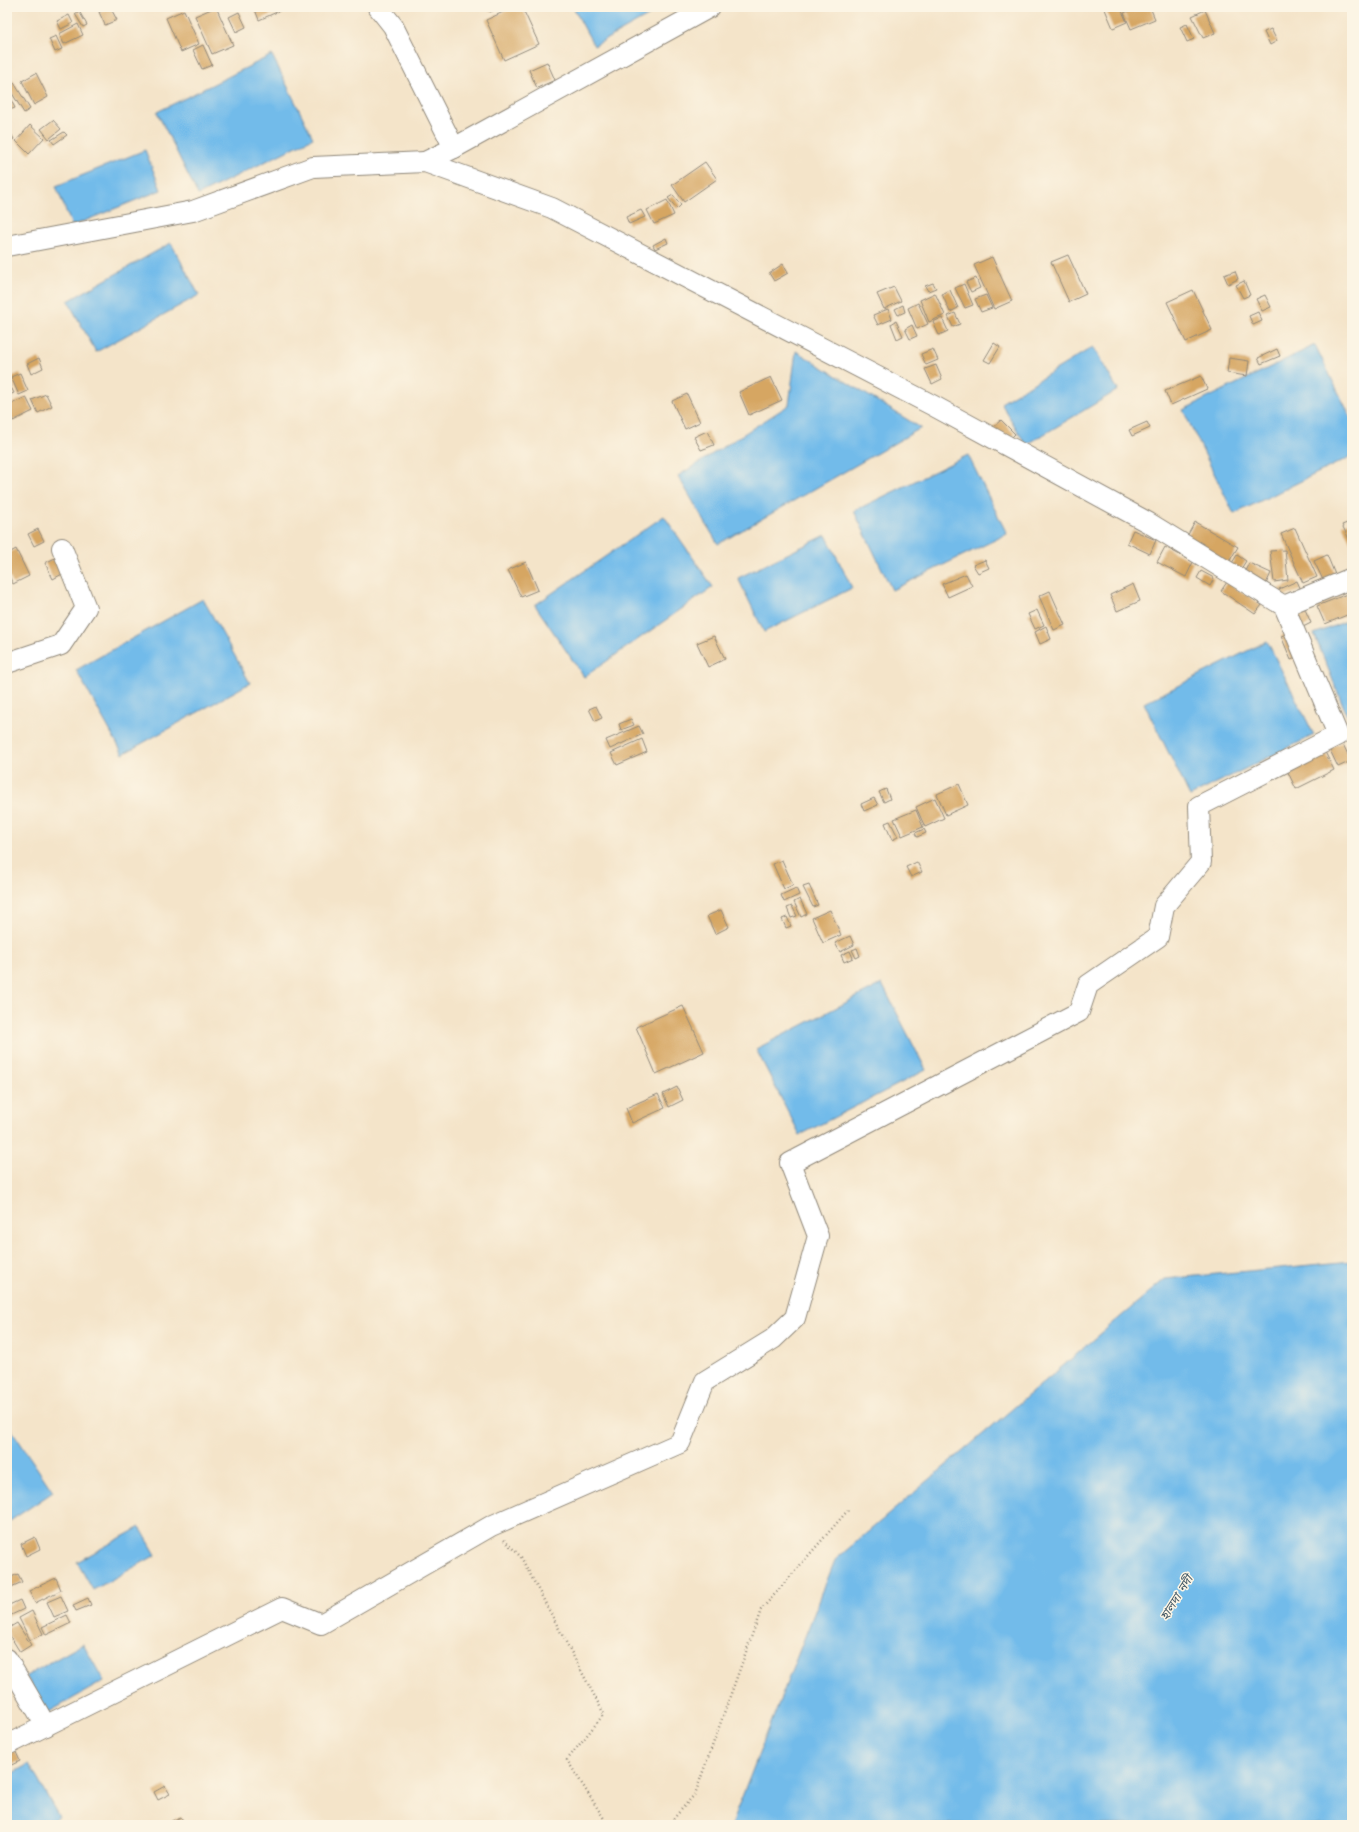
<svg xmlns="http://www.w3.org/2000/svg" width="1359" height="1832" viewBox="0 0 1359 1832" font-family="'Architects Daughter','Noto Sans Bengali',sans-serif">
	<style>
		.water { fill: #72bbea; stroke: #4e738a }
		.building { fill: #d6a662 }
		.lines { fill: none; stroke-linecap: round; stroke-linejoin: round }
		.street-casing { stroke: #90887a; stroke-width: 22 }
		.path { stroke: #90887a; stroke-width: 2.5; stroke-dasharray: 1 3; stroke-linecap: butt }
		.street { stroke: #fff; stroke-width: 20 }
		.labels { text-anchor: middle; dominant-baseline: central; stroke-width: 3; stroke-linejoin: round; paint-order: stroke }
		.water-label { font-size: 12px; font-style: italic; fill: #405664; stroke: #fcf5e5 }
	</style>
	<rect width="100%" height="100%" fill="#fcf5e5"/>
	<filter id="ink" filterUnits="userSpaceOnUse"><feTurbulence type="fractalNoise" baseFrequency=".025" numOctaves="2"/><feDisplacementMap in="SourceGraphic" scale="8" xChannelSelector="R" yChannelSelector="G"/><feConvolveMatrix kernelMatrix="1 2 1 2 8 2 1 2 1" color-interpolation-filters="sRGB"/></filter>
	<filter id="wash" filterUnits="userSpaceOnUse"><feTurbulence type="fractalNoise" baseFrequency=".012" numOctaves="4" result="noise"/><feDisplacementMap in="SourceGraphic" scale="16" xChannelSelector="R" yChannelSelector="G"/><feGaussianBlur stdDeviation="0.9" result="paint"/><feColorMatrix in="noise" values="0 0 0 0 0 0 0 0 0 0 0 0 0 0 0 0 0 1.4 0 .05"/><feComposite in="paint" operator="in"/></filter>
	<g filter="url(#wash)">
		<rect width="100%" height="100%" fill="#f4e4c9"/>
		<!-- water -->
		<g class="water">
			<polygon points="573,7 664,7 594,46"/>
			<polygon points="272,55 313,138 198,195 157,112"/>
			<polygon points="145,150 161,190 72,226 56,186"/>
			<polygon points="171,243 199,295 96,352 68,301"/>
			<polygon points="1315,345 1352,420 1352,456 1234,514 1183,410"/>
			<polygon points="1093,347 1118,390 1026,445 1001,403"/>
			<polygon points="796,351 921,428 718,544 678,476 789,405"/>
			<polygon points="968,455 1007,534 892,590 854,511"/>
			<polygon points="664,516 713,587 584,677 535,605"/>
			<polygon points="826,535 852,588 764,632 738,578"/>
			<polygon points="203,599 250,683 123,754 76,670"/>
			<polygon points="1352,619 1352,713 1347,715 1314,634"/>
			<polygon points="1267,641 1314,735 1190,796 1144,703"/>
			<polygon points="882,984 926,1070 800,1135 756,1049"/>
			<polygon points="1352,1261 1352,1825 731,1825 835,1560 1165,1279"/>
			<polygon points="11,1429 53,1492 7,1523 7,1432"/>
			<polygon points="140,1527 156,1555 93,1590 77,1562"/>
			<polygon points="83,1644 104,1681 47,1713 26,1676"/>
			<polygon points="29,1764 59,1817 45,1825 7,1825 7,1776"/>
		</g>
		<g id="blocks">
			<!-- building -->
			<g class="building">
				<polygon points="110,7 117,20 105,25 99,12"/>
				<polygon points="216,7 233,45 212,54 195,16"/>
				<polygon points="254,7 288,7 259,20"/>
				<polygon points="487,7 501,7 490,12"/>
				<polygon points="514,7 522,7 539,44 504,60 486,20"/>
				<polygon points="1104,7 1120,7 1127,22 1113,28"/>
				<polygon points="1138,7 1150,7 1155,19 1131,29 1124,13"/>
				<polygon points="184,10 199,44 181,52 166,18"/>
				<polygon points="1205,10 1215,33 1203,38 1192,16"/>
				<polygon points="79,11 87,25 83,27 75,14"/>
				<polygon points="239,12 246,27 236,32 229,17"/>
				<polygon points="69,15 73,23 61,29 57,21"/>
				<polygon points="78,24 83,35 64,44 59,34"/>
				<polygon points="1187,24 1194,39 1187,42 1180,27"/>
				<polygon points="1271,29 1277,41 1270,45 1264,32"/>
				<polygon points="56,36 62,49 55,52 49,39"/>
				<polygon points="203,45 212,65 202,69 193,50"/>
				<polygon points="547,62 555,80 537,88 529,70"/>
				<polygon points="36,73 48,97 34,105 22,81"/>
				<polygon points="13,81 30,109 24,113 7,85"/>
				<polygon points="7,92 15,108 7,111"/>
				<polygon points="53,120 61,129 49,139 41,129"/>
				<polygon points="30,125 44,138 29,154 16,141"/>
				<polygon points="7,127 14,139 7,143"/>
				<polygon points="64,132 67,135 54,144 51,140"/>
				<polygon points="705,162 717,179 684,202 672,185"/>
				<polygon points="673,195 681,205 677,209 668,198"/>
				<polygon points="667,200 674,215 654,224 647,210"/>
				<polygon points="641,210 645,217 629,224 626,217"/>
				<polygon points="666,238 668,243 655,249 653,245"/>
				<polygon points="1068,255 1086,294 1069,302 1051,262"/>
				<polygon points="992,257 1012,301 994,309 974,265"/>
				<polygon points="783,264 788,273 774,281 769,273"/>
				<polygon points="1235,271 1238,279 1228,284 1224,275"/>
				<polygon points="976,278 980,288 971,292 966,282"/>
				<polygon points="1244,281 1250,295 1243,298 1236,285"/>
				<polygon points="933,283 936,288 928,291 925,286"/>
				<polygon points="964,284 973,305 965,308 955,288"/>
				<polygon points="894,287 901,301 884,309 877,294"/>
				<polygon points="950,290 958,308 950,312 942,294"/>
				<polygon points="1193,290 1212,330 1186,342 1167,302"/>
				<polygon points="935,293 945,315 929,322 920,300"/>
				<polygon points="986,295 992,308 981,312 975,299"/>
				<polygon points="1265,295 1271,307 1262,311 1256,299"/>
				<polygon points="918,303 928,324 917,329 908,308"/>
				<polygon points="903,305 905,312 898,315 895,309"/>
				<polygon points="888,309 892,319 878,325 873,315"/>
				<polygon points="1258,312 1262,321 1253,325 1249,316"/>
				<polygon points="955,313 960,324 953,327 948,316"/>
				<polygon points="942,318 948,331 939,335 933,322"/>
				<polygon points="896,321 903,336 897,339 891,324"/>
				<polygon points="912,325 917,336 910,339 905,329"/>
				<polygon points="994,343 1000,347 990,363 984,360"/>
				<polygon points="933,349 938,360 926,365 921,354"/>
				<polygon points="1277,349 1280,356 1261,364 1258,358"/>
				<polygon points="39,358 43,368 31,374 27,364"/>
				<polygon points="1229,358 1249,361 1247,376 1227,373"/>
				<polygon points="936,365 942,379 932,384 925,369"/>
				<polygon points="20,373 28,391 19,395 11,377"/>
				<polygon points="1201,376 1207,389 1171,405 1165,391"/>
				<polygon points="771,377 782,400 749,415 739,392"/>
				<polygon points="7,379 14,393 7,396"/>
				<polygon points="46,394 52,406 38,413 32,400"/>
				<polygon points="687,394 700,422 685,429 672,401"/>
				<polygon points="26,397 33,411 13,421 7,406"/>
				<polygon points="1001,420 1015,434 1006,443 992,428"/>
				<polygon points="1147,422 1150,428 1132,436 1129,430"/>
				<polygon points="707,431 714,445 701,450 694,437"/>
				<polygon points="1352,521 1352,542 1351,543 1342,525"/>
				<polygon points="1195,522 1238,547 1227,565 1185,540"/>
				<polygon points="1295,528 1317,577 1303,583 1281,534"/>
				<polygon points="38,529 44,541 34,546 28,534"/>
				<polygon points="1133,530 1156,540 1150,554 1127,543"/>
				<polygon points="1165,547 1193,562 1186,577 1157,562"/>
				<polygon points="16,549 29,576 13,584 7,572 7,554"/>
				<polygon points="1285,550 1288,580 1274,582 1270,551"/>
				<polygon points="1237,555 1246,561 1239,572 1230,566"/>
				<polygon points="1327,555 1336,577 1324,582 1314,561"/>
				<polygon points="57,557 64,573 53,579 45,563"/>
				<polygon points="985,560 989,568 978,573 973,565"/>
				<polygon points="526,562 538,590 521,597 508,570"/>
				<polygon points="1249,563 1271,573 1266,584 1244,573"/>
				<polygon points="1201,571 1214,578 1210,586 1197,578"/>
				<polygon points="966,574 972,586 948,597 942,584"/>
				<polygon points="1297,581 1301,590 1284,598 1279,589"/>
				<polygon points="1227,582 1262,605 1255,614 1221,591"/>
				<polygon points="1133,584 1140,601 1117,611 1110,595"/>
				<polygon points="1050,591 1065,625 1054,630 1039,596"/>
				<polygon points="1352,592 1352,613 1325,624 1317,606"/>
				<polygon points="1304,607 1311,623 1299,629 1291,613"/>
				<polygon points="1037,610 1044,625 1035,629 1028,614"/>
				<polygon points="1046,626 1051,639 1040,644 1035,632"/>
				<polygon points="1289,633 1298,657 1291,660 1281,636"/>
				<polygon points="714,636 725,659 708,667 697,643"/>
				<polygon points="596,706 602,718 595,721 589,709"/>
				<polygon points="631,719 634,725 621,730 619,724"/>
				<polygon points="639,726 643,734 610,749 606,740"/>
				<polygon points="642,739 647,752 617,765 611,753"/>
				<polygon points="1342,742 1351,761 1338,767 1329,748"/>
				<polygon points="1323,748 1334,770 1296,789 1285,766"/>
				<polygon points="959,784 968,805 946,815 937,794"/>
				<polygon points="886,789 890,799 884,802 879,792"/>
				<polygon points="874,798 878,805 864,811 861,804"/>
				<polygon points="935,798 944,818 925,827 916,807"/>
				<polygon points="916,810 923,827 902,836 894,819"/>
				<polygon points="890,821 898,837 892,840 885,823"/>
				<polygon points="924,829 926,833 917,837 915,833"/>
				<polygon points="782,860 793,885 784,889 773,864"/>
				<polygon points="917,862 922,872 911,877 906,867"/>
				<polygon points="809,885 818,905 813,907 803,887"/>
				<polygon points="796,888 799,895 784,902 781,895"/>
				<polygon points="800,899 807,914 801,917 794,902"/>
				<polygon points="792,906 797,916 791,918 787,908"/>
				<polygon points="721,910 729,927 715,934 707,916"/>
				<polygon points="830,910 841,935 823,943 812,918"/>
				<polygon points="787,917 791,926 786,928 782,919"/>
				<polygon points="850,936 854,945 840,952 835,943"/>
				<polygon points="857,948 860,956 856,958 852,950"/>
				<polygon points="850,951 853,958 844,962 841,955"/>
				<polygon points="683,1006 704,1052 656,1074 636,1027"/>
				<polygon points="677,1087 683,1100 669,1107 663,1094"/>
				<polygon points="658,1094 665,1108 632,1123 626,1108"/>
				<polygon points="35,1537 40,1549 26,1556 21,1544"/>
				<polygon points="18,1574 22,1582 7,1589 7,1579"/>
				<polygon points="56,1578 61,1590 35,1603 29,1591"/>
				<polygon points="61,1596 68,1611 54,1617 47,1602"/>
				<polygon points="88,1598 91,1605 76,1611 73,1605"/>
				<polygon points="20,1600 24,1609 7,1617 7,1606"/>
				<polygon points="32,1611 43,1634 30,1640 19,1618"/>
				<polygon points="67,1615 71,1623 46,1635 42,1627"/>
				<polygon points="17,1623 31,1645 20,1652 7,1631 7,1629"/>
				<polygon points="15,1750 20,1761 7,1767 7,1754"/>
				<polygon points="165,1786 170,1794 158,1800 154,1792"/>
				<polygon points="181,1817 185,1825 168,1825 167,1823"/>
			</g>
		</g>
	</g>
	<g filter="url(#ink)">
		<use href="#blocks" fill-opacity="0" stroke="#90887a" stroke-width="1"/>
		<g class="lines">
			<!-- street casing -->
			<g class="street-casing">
				<g id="street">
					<polyline points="378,7 393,26 454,148"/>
					<polyline points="425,162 454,148 710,7"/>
					<polyline points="7,246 193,211 313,167 425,162 552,208 932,405 1149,523 1284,606 1352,578"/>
					<polyline points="7,663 61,645 86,608 62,548"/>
					<polyline points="7,1659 46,1726"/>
					<polyline points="7,1745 282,1608 321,1624 491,1526 680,1443 705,1381 773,1339 795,1318 818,1236 790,1163 1079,1012 1088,985 1158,937 1164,906 1201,862 1199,806 1338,735 1284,606"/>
				</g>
			</g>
			<!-- path -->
			<g class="path">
				<polyline points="504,1540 521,1557 604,1714 567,1760 608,1825"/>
				<polyline points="668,1825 695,1794 761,1610 849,1509"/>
			</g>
			<!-- street -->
			<use href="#street" class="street"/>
		</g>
	</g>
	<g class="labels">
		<!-- water labels -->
		<g class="water-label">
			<text transform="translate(1177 1598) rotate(-58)">হালদা নদী</text>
		</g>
	</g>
	<!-- margin -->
	<rect width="1359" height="1832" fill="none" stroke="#fcf5e5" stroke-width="24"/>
</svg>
